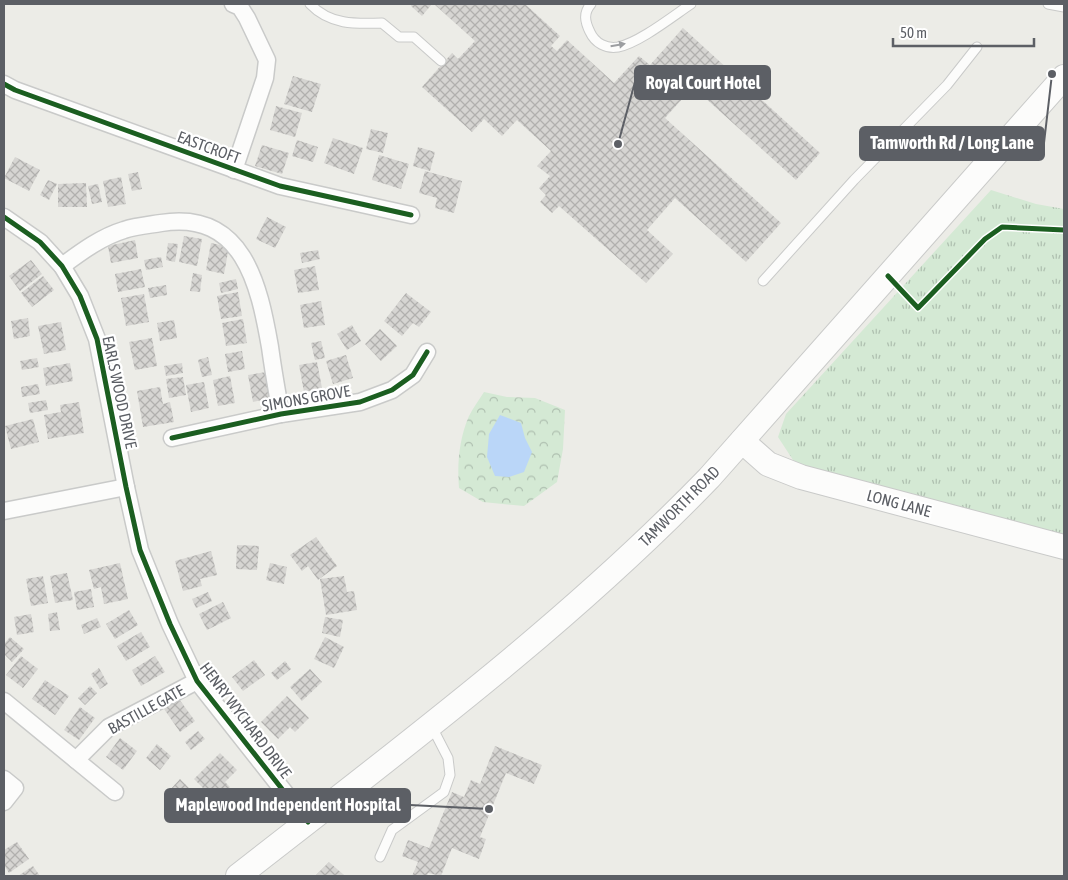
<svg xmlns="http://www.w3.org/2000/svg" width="1068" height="880" viewBox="0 0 1068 880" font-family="'Asap Condensed',sans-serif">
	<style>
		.grass { fill: url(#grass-tufts) }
		.forest { fill: url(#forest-crowns) }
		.water { fill: #bad6f8 }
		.building { fill: url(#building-cross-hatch) }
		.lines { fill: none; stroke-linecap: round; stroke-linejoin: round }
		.lane-casing { stroke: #c9cac9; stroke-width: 11 }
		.street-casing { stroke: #c9cac9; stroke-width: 19 }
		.secondary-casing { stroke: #c9cac9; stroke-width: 26 }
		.lane { stroke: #fcfcfb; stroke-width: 9 }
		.street { stroke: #fcfcfb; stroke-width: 16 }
		.secondary { stroke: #fcfcfb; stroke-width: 24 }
		.cycleway-casing { stroke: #fff; stroke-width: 8 }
		.cycleway { stroke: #1b5e20; stroke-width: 5 }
		.oneway { fill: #9c9ea1 }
		.labels { text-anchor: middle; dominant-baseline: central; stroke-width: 4.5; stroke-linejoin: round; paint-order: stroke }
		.street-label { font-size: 16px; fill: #5c5f65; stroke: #fff }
		.leader { fill: none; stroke: #5c5f65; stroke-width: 2 }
		.callout-dot { fill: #5c5f65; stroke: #fff; stroke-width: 2 }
		.callout { fill: #5c5f65; stroke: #5c5f65; stroke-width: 2 }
		.callout-label { font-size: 18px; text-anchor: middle; font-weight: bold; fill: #fff }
	</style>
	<defs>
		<pattern id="grass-tufts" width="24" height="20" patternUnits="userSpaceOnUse" patternTransform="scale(1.25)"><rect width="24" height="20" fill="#d4e9d4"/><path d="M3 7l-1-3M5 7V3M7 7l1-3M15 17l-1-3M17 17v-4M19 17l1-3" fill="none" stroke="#afc0b0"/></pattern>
		<pattern id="forest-crowns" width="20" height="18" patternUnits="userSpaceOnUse" patternTransform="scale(1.25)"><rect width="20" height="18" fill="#d4e9d4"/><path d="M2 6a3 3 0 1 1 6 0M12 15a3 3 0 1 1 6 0" fill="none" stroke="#afc0b0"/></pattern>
		<pattern id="building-cross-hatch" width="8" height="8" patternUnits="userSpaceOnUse" patternTransform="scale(1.25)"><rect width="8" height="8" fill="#d6d5d2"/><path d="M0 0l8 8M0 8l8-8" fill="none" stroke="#b1b0ae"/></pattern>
	</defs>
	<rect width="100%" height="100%" fill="#ecece7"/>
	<!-- grass -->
	<polygon class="grass" points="991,190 1036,204 1064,209 1064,538 805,466 793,460 778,437 786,414"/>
	<!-- forest -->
	<path class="forest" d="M484,392L507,397L535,398L565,410L563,449L557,482L524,506L483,502L459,488C457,464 459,439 469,416C473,408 479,400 484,392Z"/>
	<!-- water -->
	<polygon class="water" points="500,415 521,423 525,438 532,452 524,472 509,477 495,476 487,457 489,434"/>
	<!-- building -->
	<g class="building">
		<polygon points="412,4 432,4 422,16 411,6"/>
		<polygon points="434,4 525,4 560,36 551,46 557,51 567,40 614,83 639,56 650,65 683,28 820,153 796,180 693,87 665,118 781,223 746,262 675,198 647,230 673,254 646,283 559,206 552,213 540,202 546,195 539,188 550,176 537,166 551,151 517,120 502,136 484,119 472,132 422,87 452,53 458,59 475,41"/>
		<polygon points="293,76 321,84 312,112 284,104"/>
		<polygon points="276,106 302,113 295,137 270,130"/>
		<polygon points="371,129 388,133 383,153 366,149"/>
		<polygon points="333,138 363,148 354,174 324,163"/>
		<polygon points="297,140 318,147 313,162 292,156"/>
		<polygon points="262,145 289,153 282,174 255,166"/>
		<polygon points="418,147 435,152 430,171 413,166"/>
		<polygon points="379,155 409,164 401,189 372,180"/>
		<polygon points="15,157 40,170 29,191 4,178"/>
		<polygon points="425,171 462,181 454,213 435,208 437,198 419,193"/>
		<polygon points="138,172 142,189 132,191 128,174"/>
		<polygon points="121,177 126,204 108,207 103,181"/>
		<polygon points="48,180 57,184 49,200 40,195"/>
		<polygon points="86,183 87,207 58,207 58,184"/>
		<polygon points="98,184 102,202 92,204 88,186"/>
		<polygon points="267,217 286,227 275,248 256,239"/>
		<polygon points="184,236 202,239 197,266 179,262"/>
		<polygon points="135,240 138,258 111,263 108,246"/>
		<polygon points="168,243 178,244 175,262 166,260"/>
		<polygon points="211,243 229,247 224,274 206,270"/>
		<polygon points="318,250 320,259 302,263 300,253"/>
		<polygon points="161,257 163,267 146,270 144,260"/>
		<polygon points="31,260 42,274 20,291 9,276"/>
		<polygon points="315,266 319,290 298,293 294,270"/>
		<polygon points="141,269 145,287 118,292 115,274"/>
		<polygon points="193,273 202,275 200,292 190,291"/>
		<polygon points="43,276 54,290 32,307 21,293"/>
		<polygon points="236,279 238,289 221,293 219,283"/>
		<polygon points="166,285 167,295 150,298 148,288"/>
		<polygon points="238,292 242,316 221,319 217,296"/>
		<polygon points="406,293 431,312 419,327 413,323 402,336 384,321"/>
		<polygon points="144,294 149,322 126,326 121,298"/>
		<polygon points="321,301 325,325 304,328 300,305"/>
		<polygon points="28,318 30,336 14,339 11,321"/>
		<polygon points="243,319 247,343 226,346 222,323"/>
		<polygon points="174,320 177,338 160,341 157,323"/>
		<polygon points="61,322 66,350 44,354 38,326"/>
		<polygon points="352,325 361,341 347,350 337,334"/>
		<polygon points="380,329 397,346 381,361 365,344"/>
		<polygon points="152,338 157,366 135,370 129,342"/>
		<polygon points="321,341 325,358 315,360 311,343"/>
		<polygon points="242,351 245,369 228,372 225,354"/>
		<polygon points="346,355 353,378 333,384 326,361"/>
		<polygon points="208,357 212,375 202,377 198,360"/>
		<polygon points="37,358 39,367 22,370 20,361"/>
		<polygon points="317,362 322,388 304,392 299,365"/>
		<polygon points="70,363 73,381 46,386 43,368"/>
		<polygon points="182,363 183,373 166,376 164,366"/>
		<polygon points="266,372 271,398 253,402 248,375"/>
		<polygon points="230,376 235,403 218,406 213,380"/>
		<polygon points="183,377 186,395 169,398 166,379"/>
		<polygon points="204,382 209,408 191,412 186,385"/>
		<polygon points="38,384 40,394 22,397 21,387"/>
		<polygon points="160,387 163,404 170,402 174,422 143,427 137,391"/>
		<polygon points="46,400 48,410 30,413 28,403"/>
		<polygon points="79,402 84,433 48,439 44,415 61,412 60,405"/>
		<polygon points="33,419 39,442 11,449 5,426"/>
		<polygon points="316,537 337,566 318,580 308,566 302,571 290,555"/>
		<polygon points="237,545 259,546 257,570 236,569"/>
		<polygon points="211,551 217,575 200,579 202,586 183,591 175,561"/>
		<polygon points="120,563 128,599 104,604 101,587 94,589 89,570"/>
		<polygon points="270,563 287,567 284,584 266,580"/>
		<polygon points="67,573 73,600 55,603 50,576"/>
		<polygon points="43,576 48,603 31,606 26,579"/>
		<polygon points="344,576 347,592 354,591 357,610 326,615 320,579"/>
		<polygon points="91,589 94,607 77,610 74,592"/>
		<polygon points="208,592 212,601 196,608 192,599"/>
		<polygon points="223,602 231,618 207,630 199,614"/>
		<polygon points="129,610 138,625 115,639 106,624"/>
		<polygon points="57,612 60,630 50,631 48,614"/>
		<polygon points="31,614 34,632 17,635 14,617"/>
		<polygon points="325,617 343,620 340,637 322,633"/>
		<polygon points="97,618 101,627 84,634 81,625"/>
		<polygon points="141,632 150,647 126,661 117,646"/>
		<polygon points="10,637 24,649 12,662 4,654 4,644"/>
		<polygon points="325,637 344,647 334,668 314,659"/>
		<polygon points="21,656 38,669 23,688 6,675"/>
		<polygon points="155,656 165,672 141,686 132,670"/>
		<polygon points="254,660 265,675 243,691 232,677"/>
		<polygon points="285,661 291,669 277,680 271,673"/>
		<polygon points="99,668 108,684 100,689 91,674"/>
		<polygon points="310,669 322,682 302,701 290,687"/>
		<polygon points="45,680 69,696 55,715 32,699"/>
		<polygon points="90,686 97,693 85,705 78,698"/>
		<polygon points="287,696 309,718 295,732 290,727 278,739 261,722"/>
		<polygon points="179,699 195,721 180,732 164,709"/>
		<polygon points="80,707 95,718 79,740 64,730"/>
		<polygon points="198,731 205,739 191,750 185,742"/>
		<polygon points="120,738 137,751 123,770 106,757"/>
		<polygon points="157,744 171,756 160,770 146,758"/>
		<polygon points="495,746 542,765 534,784 506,773 480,837 486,839 479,859 452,848 441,876 428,873 427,876 412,876 418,862 402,856 408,840 429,848 452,792 464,797 471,780 480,784"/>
		<polygon points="220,753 237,770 225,782 230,787 216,801 194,779"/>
		<polygon points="180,779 193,792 181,804 168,792"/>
		<polygon points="17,842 29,859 9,873 4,865 4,850"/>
		<polygon points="329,862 345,876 315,876"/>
		<polygon points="33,866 40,876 18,876"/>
	</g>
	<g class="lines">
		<!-- lane casing -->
		<g class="lane-casing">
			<g id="lane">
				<path d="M310,4C330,25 355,24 382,23L399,37H414L441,61"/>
				<path d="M591,4C583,13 585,22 590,32C595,43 606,49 618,47C639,43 673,16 691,4"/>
				<polyline points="1048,4 1064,7"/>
				<polyline points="763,281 854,180 947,85 977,47"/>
				<polyline points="380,857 392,830 444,792 450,775 448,758 431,725"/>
			</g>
		</g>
		<!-- street casing -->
		<g class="street-casing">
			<g id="street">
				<polyline points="233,4 240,7 247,18 267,60 265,78 234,170"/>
				<polyline points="4,84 15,90 280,186 411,215"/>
				<polyline points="4,217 40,242 62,266 80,296 97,339 126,487 140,550 170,624 197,681 308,822"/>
				<path d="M62,266C81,252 101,237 124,230C136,226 149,225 161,223C243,210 259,284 270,347C273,369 277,392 281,414"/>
				<polyline points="172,438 281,414 360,402 392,390 413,375 427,352"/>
				<polyline points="4,511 126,487"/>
				<polyline points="4,701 115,792"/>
				<polyline points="76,760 109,727 197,681"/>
				<polyline points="4,779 15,788 4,802"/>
			</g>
		</g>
		<!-- secondary casing -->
		<g class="secondary-casing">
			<g id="secondary">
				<polyline points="742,441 768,464 801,477 1064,547"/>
				<path d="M238,876C399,750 566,626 709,478L1064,77"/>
			</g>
		</g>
		<!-- lane -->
		<use href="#lane" class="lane"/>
		<!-- street -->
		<use href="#street" class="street"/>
		<!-- secondary -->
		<use href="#secondary" class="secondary"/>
		<!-- cycleway casing -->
		<g class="cycleway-casing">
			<g id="cycleway">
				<polyline points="4,84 15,90 280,186 411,215"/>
				<polyline points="4,217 40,242 62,266 80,296 97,339 126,487 140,550 170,624 197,681 308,822"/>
				<polyline points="888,276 918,308 985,239 1002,227 1064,230"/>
				<polyline points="172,438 281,414 360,402 392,390 413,375 427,352"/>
			</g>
		</g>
		<!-- cycleway -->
		<use href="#cycleway" class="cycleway"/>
	</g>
	<!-- one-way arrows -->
	<defs><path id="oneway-solid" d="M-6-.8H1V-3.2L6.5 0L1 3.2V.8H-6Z" transform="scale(1.25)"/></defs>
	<use class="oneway" href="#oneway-solid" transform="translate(618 45) rotate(-10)"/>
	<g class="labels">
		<!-- street labels -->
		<g class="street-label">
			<text transform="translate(209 147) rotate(20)">EASTCROFT</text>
			<text transform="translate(120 392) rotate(78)">EARLS WOOD DRIVE</text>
			<text transform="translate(306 398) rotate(-10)">SIMONS GROVE</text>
			<text transform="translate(899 503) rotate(15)">LONG LANE</text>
			<text transform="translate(679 506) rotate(-45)">TAMWORTH ROAD</text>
			<text transform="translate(146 709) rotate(-29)">BASTILLE GATE</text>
			<text transform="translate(246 720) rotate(53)">HENRY WYCHARD DRIVE</text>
		</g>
	</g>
	<!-- callouts -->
	<path class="leader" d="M618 144L635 82M1052 74L1044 143M489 809L410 805"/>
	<g class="callout-dot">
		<circle cx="618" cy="144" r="5"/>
		<circle cx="1052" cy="74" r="5"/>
		<circle cx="489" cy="809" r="5"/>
	</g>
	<g class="callout">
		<rect x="635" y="66" width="135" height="33" rx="5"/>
		<rect x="860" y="127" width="184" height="33" rx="5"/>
		<rect x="165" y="789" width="245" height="33" rx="5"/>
	</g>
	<g class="callout-label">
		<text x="703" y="89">Royal Court Hotel</text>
		<text x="952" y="149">Tamworth Rd / Long Lane</text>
		<text x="288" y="811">Maplewood Independent Hospital</text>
	</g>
	<!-- border -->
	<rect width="1068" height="880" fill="none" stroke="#5c5f65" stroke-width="10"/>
	<!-- scale -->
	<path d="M893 38v8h141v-8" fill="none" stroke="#5c5f65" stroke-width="2.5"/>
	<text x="900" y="38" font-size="15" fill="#5c5f65" stroke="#ffffff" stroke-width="4" paint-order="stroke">50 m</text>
</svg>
